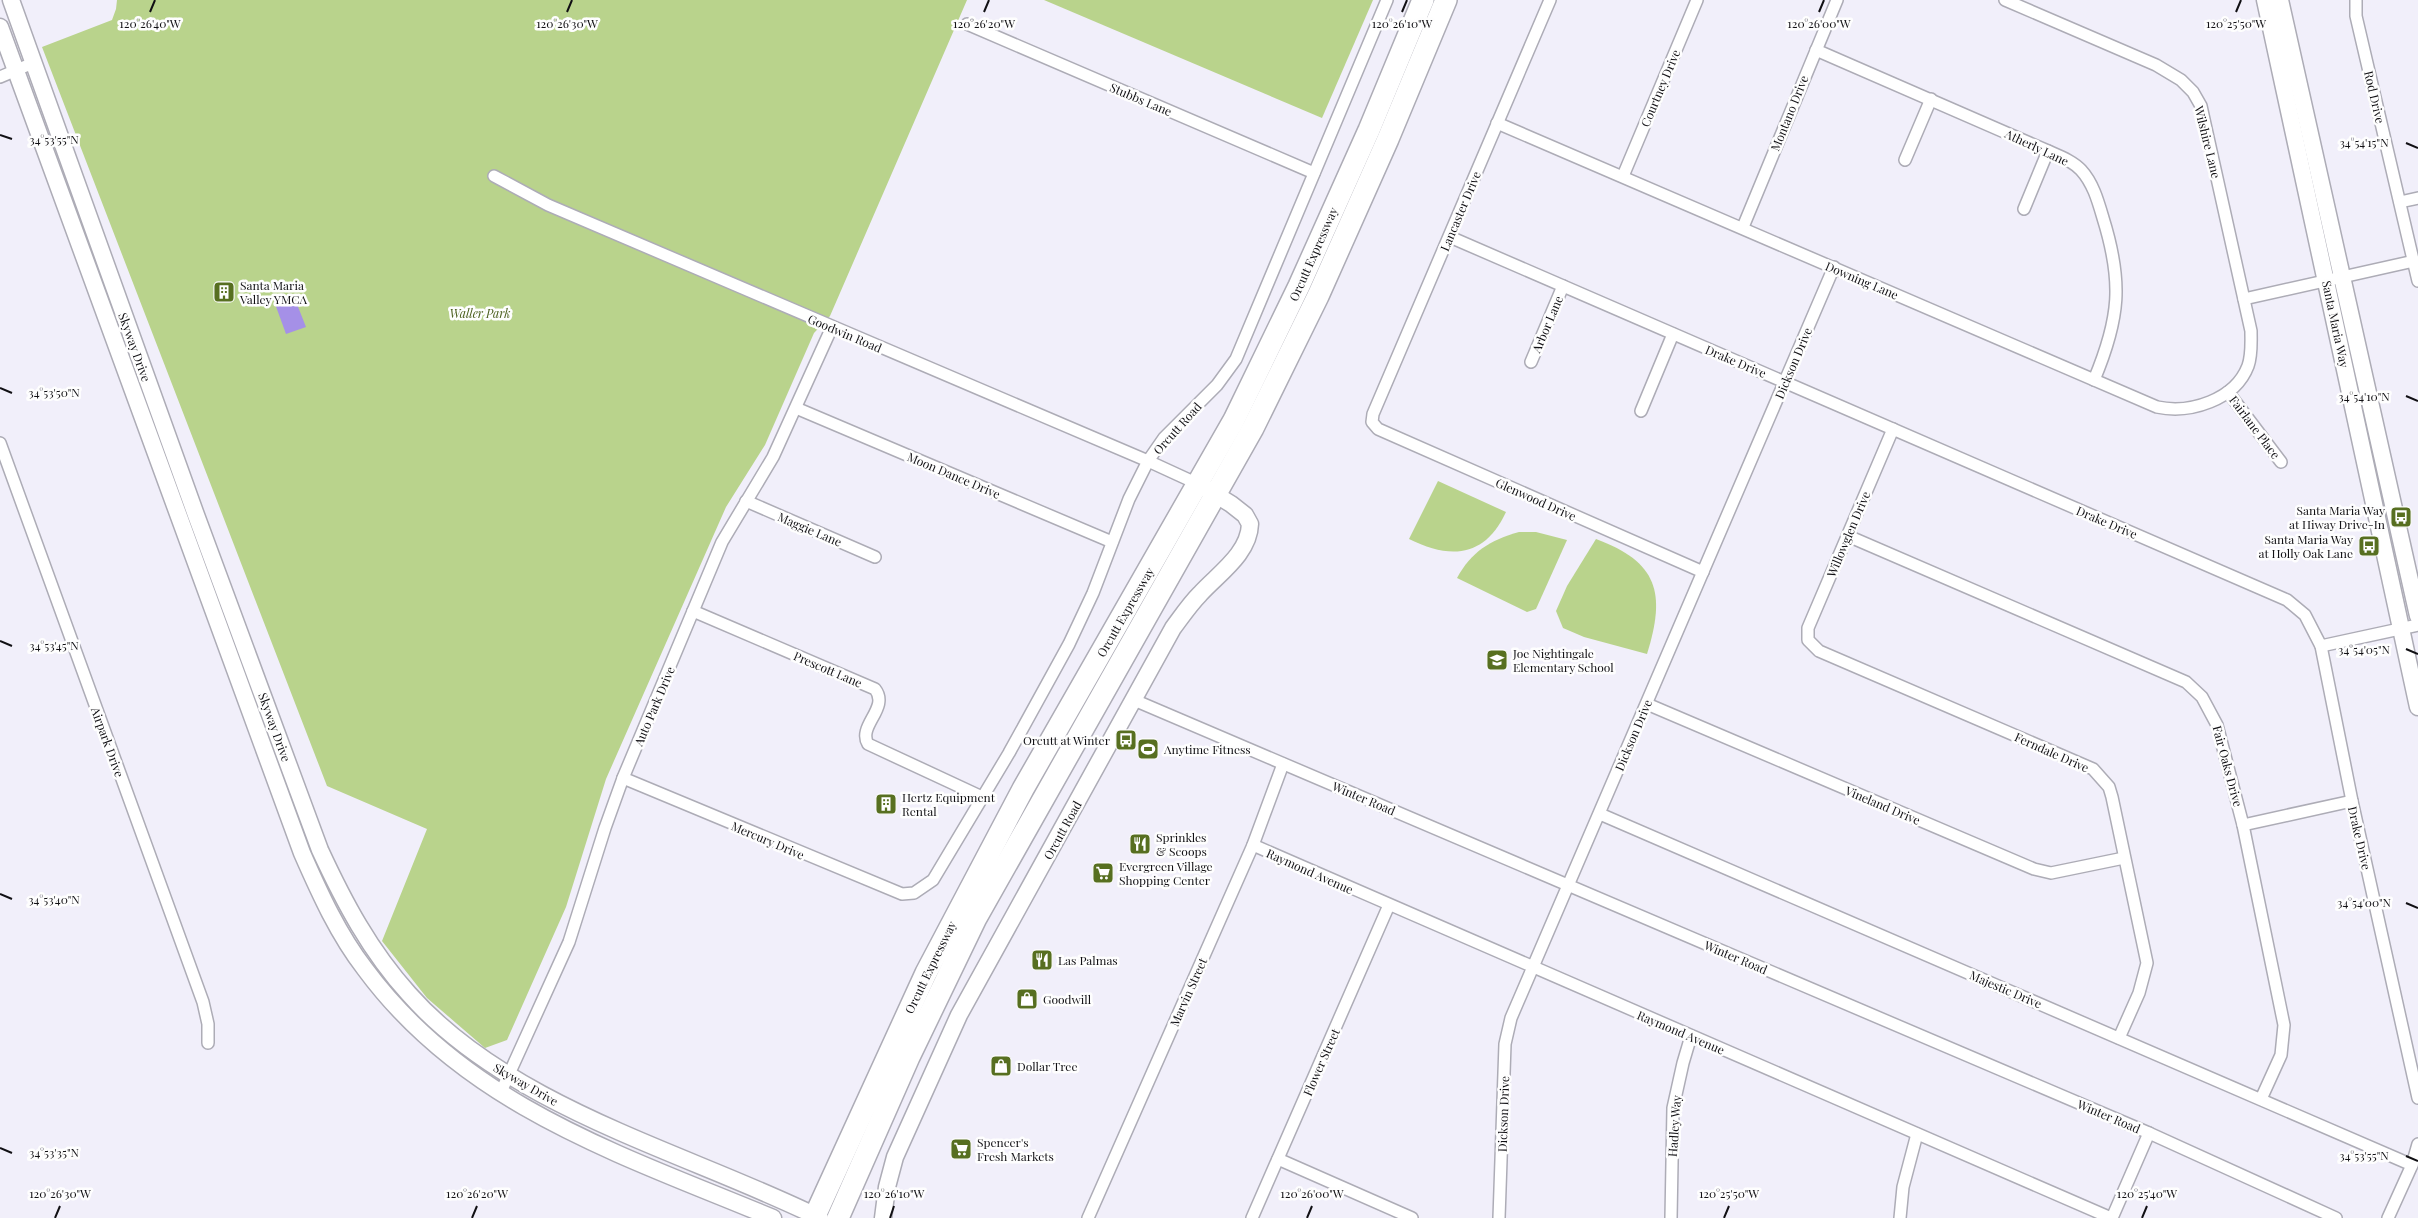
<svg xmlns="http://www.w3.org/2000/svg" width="2418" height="1218" viewBox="0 0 2418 1218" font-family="'Playfair Display',serif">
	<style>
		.green { fill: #b9d38c }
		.water { fill: #a590e7 }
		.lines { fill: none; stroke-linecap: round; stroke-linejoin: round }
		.street-casing { stroke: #adacb6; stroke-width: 14 }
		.secondary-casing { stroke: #adacb6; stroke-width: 19 }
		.highway-casing { stroke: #adacb6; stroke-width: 24 }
		.street { stroke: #fff; stroke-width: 11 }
		.secondary { stroke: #fff; stroke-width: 16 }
		.highway { stroke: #fff; stroke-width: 21 }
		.ticks { fill: none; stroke: #111014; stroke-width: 2 }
		.labels { text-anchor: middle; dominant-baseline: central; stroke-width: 5; stroke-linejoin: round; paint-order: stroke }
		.street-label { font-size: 12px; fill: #111014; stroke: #fefefe }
		.poi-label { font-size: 12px; fill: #111014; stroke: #fefefe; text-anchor: start }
		.park-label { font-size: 12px; font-style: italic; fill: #4b5f1e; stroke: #fefefe }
		.ticks-label { font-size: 12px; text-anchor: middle; fill: #111014; stroke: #fefefe; stroke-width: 5; stroke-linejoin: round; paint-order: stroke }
	</style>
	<rect width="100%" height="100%" fill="#f1effa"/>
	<!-- green -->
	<g class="green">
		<polygon points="117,0 967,0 830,316 814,333 765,445 726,507 606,779 566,907 507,1040 485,1048 427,998 382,941 427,829 327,786 42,47 112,20 116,9"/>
		<polygon points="1044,0 1373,0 1322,118"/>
		<path d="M1438,481L1506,512C1485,557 1451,560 1409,539Z"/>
		<path d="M1519,532H1536L1567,540L1536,609L1527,612L1457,578C1471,552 1490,540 1519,532Z"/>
		<path d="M1596,539C1658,562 1666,593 1647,654L1584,637L1563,628L1556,611L1567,586Z"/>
	</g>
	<!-- water -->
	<polygon class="water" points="293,294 306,327 286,334 274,301"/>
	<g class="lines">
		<!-- street casing -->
		<g class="street-casing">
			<g id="street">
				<polyline points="1550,0 1373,414 1372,422 1378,429 1703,572"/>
				<polyline points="2356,0 2356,16 2418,281"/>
				<polyline points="967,24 1314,173"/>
				<path d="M1816,50L2048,151C2059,156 2073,161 2081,170C2093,183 2098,201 2103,218C2123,282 2120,318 2094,380"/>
				<polyline points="0,77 33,63"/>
				<path d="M1497,123L2157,407C2190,414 2235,400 2248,366C2252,355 2251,343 2251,331L2201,106L2193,92L2181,80L2156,65L2005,0"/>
				<polyline points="1905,160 1931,99"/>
				<polyline points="494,176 548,205 1148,461 1198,484"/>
				<polyline points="1623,176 1697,0"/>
				<polyline points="2400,202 2418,198"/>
				<polyline points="2024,209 2048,151"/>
				<polyline points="1743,227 1837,0"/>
				<polyline points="1450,237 2287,600 2305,615 2321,646 2352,801 2418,1098"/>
				<polyline points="2244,299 2414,261"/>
				<polyline points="1531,362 1563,286"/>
				<polyline points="2228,392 2281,462"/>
				<polyline points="796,408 1112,542"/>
				<polyline points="1641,411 1673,334"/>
				<polyline points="1893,429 1808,628 1808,640 1819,651 2093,769 2109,787 2112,797 2147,963 2139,993 2119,1038"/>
				<polyline points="0,443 203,1002 208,1024 208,1043"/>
				<polyline points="746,501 875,557"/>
				<polyline points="1848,536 2186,682 2202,697 2217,725 2243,825 2284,1025 2281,1055 2261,1099"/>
				<path d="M693,611L875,689C890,708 857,726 868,744L982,797"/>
				<polyline points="2321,646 2418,625"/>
				<polyline points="1134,700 2149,1133 2336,1218"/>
				<polyline points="1647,704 2034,869 2051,873 2124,858"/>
				<polyline points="623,778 902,894 914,893 933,880 1009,753 1069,644 1093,593 1129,499 1148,461 1164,438 1217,385 1236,359 1387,0"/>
				<polyline points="1600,814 2412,1165"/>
				<polyline points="2243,825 2352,801"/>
				<polyline points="1253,845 2111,1218"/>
				<polyline points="500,1094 569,942 605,828 623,778 722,542 773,457 832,327"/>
				<polyline points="1278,1159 1412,1218"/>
				<polyline points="1088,1218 1253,845 1283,764"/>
				<polyline points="1252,1218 1389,905"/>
				<polyline points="1499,1218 1505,1044 1511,1018 1834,267"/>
				<polyline points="1671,1218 1673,1108 1683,1063 1691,1036"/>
				<polyline points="1900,1218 1903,1187 1917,1134"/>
				<polyline points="2112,1218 2149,1133"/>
				<polyline points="2388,1218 2412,1165 2418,1144"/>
			</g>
		</g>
		<!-- secondary casing -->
		<g class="secondary-casing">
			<g id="secondary">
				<path d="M11,0L196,515L320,850C344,902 370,951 409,994C510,1108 686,1152 820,1218"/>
				<polyline points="2265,0 2418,707"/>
				<polyline points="2280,0 2418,616"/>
				<path d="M0,27L302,853C320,894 338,934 365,969C466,1106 622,1155 773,1218"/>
				<path d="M883,1218L887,1187L895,1157L959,1015L1173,628C1182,616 1190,604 1200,594C1218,574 1249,554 1250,524L1245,515L1231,504L1205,488"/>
			</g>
		</g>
		<!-- highway casing -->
		<g class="highway-casing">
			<g id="highway">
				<polyline points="814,1218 926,973 1023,789 1234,420 1299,286 1369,130 1423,0"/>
				<polyline points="838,1218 909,1057 976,918 1253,428 1318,296 1388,139 1446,0"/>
			</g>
		</g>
		<!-- street -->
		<use href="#street" class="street"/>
		<!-- secondary -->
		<use href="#secondary" class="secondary"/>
		<!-- highway -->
		<use href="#highway" class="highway"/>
	</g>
	<!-- ticks -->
	<path class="ticks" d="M150,12L155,0M567,12L572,0M984,12L989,0M1402,12L1407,0M1819,12L1824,0M2236,12L2241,0M0,135L12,139M2406,143L2418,148M0,388L12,393M2406,396L2418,401M0,641L12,646M2406,649L2418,654M0,894L12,899M2406,903L2418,908M0,1148L12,1153M2406,1156L2418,1161M55,1218L60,1206M472,1218L477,1206M890,1218L894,1206M1307,1218L1312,1206M1724,1218L1729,1206M2142,1218L2147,1206"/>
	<!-- icons -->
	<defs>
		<g id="building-square" transform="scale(1.125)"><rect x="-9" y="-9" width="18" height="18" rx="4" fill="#576f20" stroke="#fefefe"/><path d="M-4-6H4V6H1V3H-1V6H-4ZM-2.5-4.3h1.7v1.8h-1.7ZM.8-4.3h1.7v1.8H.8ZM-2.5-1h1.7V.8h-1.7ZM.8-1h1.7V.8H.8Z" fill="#fff"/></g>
		<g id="bus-square" transform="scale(1.125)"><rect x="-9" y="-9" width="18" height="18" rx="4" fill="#576f20" stroke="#fefefe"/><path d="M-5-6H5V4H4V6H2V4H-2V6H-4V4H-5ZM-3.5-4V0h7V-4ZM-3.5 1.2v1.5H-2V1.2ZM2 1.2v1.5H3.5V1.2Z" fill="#fff"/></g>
		<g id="school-square" transform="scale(1.125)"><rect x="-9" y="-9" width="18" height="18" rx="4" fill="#576f20" stroke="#fefefe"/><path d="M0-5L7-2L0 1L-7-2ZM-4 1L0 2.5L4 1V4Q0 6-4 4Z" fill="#fff"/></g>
		<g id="stadium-square" transform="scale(1.125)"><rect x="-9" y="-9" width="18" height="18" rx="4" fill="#576f20" stroke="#fefefe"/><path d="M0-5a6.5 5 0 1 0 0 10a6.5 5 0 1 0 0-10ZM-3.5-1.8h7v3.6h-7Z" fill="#fff"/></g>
		<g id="restaurant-square" transform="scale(1.125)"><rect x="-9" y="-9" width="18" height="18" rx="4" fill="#576f20" stroke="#fefefe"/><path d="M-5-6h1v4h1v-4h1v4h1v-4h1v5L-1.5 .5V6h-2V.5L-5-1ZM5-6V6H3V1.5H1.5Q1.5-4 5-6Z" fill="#fff"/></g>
		<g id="supermarket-square" transform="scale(1.125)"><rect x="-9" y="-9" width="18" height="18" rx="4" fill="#576f20" stroke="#fefefe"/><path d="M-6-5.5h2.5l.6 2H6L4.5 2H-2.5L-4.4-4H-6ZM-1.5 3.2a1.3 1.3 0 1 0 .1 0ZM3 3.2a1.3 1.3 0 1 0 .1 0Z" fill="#fff"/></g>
		<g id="shop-square" transform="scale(1.125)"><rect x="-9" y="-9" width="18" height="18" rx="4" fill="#576f20" stroke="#fefefe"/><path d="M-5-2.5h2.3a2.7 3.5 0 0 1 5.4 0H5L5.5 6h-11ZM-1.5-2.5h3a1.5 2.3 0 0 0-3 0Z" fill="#fff"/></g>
	</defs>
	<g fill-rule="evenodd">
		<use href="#building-square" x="224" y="292"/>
		<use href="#bus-square" x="2401" y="517"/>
		<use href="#bus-square" x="2369" y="546"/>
		<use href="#school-square" x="1497" y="660"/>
		<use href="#bus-square" x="1126" y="740"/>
		<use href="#stadium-square" x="1148" y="749"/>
		<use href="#building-square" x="886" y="804"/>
		<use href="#restaurant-square" x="1140" y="844"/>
		<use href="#supermarket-square" x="1103" y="873"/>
		<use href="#restaurant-square" x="1042" y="960"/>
		<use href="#shop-square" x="1027" y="999"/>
		<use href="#shop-square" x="1001" y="1066"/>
		<use href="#supermarket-square" x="961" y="1149"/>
	</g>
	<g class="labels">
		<!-- street labels -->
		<g class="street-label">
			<text transform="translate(1660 88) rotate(-67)">Courtney Drive</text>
			<text transform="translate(2375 97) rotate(77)">Rod Drive</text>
			<text transform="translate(1141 99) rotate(23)">Stubbs Lane</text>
			<text transform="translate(1789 113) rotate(-68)">Montano Drive</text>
			<text transform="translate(2208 142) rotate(76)">Wilshire Lane</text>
			<text transform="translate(2037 147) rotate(25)">Atherly Lane</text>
			<text transform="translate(1460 211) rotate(-67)">Lancaster Drive</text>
			<text transform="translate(1313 254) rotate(-66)">Orcutt Expressway</text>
			<text transform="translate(1862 280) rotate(23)">Downing Lane</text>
			<text transform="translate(1547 324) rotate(-67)">Arbor Lane</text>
			<text transform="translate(2336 324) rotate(78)">Santa Maria Way</text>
			<text transform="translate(845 333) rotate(23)">Goodwin Road</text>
			<text transform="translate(135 347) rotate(70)">Skyway Drive</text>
			<text transform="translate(1736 361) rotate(23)">Drake Drive</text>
			<text transform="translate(1793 363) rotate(-67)">Dickson Drive</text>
			<text transform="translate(2255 427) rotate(53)">Fairlane Place</text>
			<text transform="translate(1177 428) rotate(-48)">Orcutt Road</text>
			<text transform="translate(954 475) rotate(23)">Moon Dance Drive</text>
			<text transform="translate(1536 499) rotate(24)">Glenwood Drive</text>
			<text transform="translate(2107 522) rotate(23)">Drake Drive</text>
			<text transform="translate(810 529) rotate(23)">Maggie Lane</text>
			<text transform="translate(1848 534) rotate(-67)">Willowglen Drive</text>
			<text transform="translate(1125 612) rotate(-60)">Orcutt Expressway</text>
			<text transform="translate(828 669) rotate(23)">Prescott Lane</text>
			<text transform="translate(654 706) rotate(-67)">Auto Park Drive</text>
			<text transform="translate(275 727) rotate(70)">Skyway Drive</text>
			<text transform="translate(1633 735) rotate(-67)">Dickson Drive</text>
			<text transform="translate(108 742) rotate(70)">Airpark Drive</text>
			<text transform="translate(2052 752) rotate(24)">Ferndale Drive</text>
			<text transform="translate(2228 766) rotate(75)">Fair Oaks Drive</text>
			<text transform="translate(1364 798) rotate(23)">Winter Road</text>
			<text transform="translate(1883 805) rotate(23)">Vineland Drive</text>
			<text transform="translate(1062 830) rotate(-61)">Orcutt Road</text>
			<text transform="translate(2360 838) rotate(77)">Drake Drive</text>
			<text transform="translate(768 840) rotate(23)">Mercury Drive</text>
			<text transform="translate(1310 871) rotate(24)">Raymond Avenue</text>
			<text transform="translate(1736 957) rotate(23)">Winter Road</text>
			<text transform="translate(930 967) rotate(-64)">Orcutt Expressway</text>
			<text transform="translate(2006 989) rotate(23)">Majestic Drive</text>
			<text transform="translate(1188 992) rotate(-66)">Marvin Street</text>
			<text transform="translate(1681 1032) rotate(23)">Raymond Avenue</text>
			<text transform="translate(1321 1062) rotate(-66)">Flower Street</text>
			<text transform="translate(526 1084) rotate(30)">Skyway Drive</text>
			<text transform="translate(1503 1114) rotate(-88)">Dickson Drive</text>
			<text transform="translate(2109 1116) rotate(23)">Winter Road</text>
			<text transform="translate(1674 1126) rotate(-86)">Hadley Way</text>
		</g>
		<!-- poi labels -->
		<g class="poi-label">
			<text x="240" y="285">Santa Maria<tspan x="240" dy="14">Valley YMCA</tspan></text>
			<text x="2385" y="510" text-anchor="end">Santa Maria Way<tspan x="2385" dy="14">at Hiway Drive-In</tspan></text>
			<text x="2353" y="539" text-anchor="end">Santa Maria Way<tspan x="2353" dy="14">at Holly Oak Lane</tspan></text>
			<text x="1513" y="653">Joe Nightingale<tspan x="1513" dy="14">Elementary School</tspan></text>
			<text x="1110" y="740" text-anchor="end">Orcutt at Winter</text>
			<text x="1164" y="749">Anytime Fitness</text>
			<text x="902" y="797">Hertz Equipment<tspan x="902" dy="14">Rental</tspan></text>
			<text x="1156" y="837">Sprinkles<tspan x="1156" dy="14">&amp; Scoops</tspan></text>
			<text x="1119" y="866">Evergreen Village<tspan x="1119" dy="14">Shopping Center</tspan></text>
			<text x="1058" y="960">Las Palmas</text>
			<text x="1043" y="999">Goodwill</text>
			<text x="1017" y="1066">Dollar Tree</text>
			<text x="977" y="1142">Spencer's<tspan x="977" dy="14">Fresh Markets</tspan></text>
		</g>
		<!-- park labels -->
		<g class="park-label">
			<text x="480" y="313">Waller Park</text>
		</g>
	</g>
	<g class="ticks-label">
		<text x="150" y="28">120°26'40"W</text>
		<text x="567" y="28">120°26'30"W</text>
		<text x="984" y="28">120°26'20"W</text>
		<text x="1402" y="28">120°26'10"W</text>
		<text x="1819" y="28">120°26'00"W</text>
		<text x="2236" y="28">120°25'50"W</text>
		<text x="54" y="144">34°53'55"N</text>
		<text x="2364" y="147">34°54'15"N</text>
		<text x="54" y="397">34°53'50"N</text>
		<text x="2364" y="401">34°54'10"N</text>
		<text x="54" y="650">34°53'45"N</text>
		<text x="2364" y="654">34°54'05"N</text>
		<text x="54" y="904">34°53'40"N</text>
		<text x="2364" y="907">34°54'00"N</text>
		<text x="54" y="1157">34°53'35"N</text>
		<text x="2364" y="1160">34°53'55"N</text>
		<text x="60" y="1198">120°26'30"W</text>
		<text x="477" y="1198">120°26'20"W</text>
		<text x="894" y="1198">120°26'10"W</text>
		<text x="1312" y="1198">120°26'00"W</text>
		<text x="1729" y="1198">120°25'50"W</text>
		<text x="2147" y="1198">120°25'40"W</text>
	</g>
</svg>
